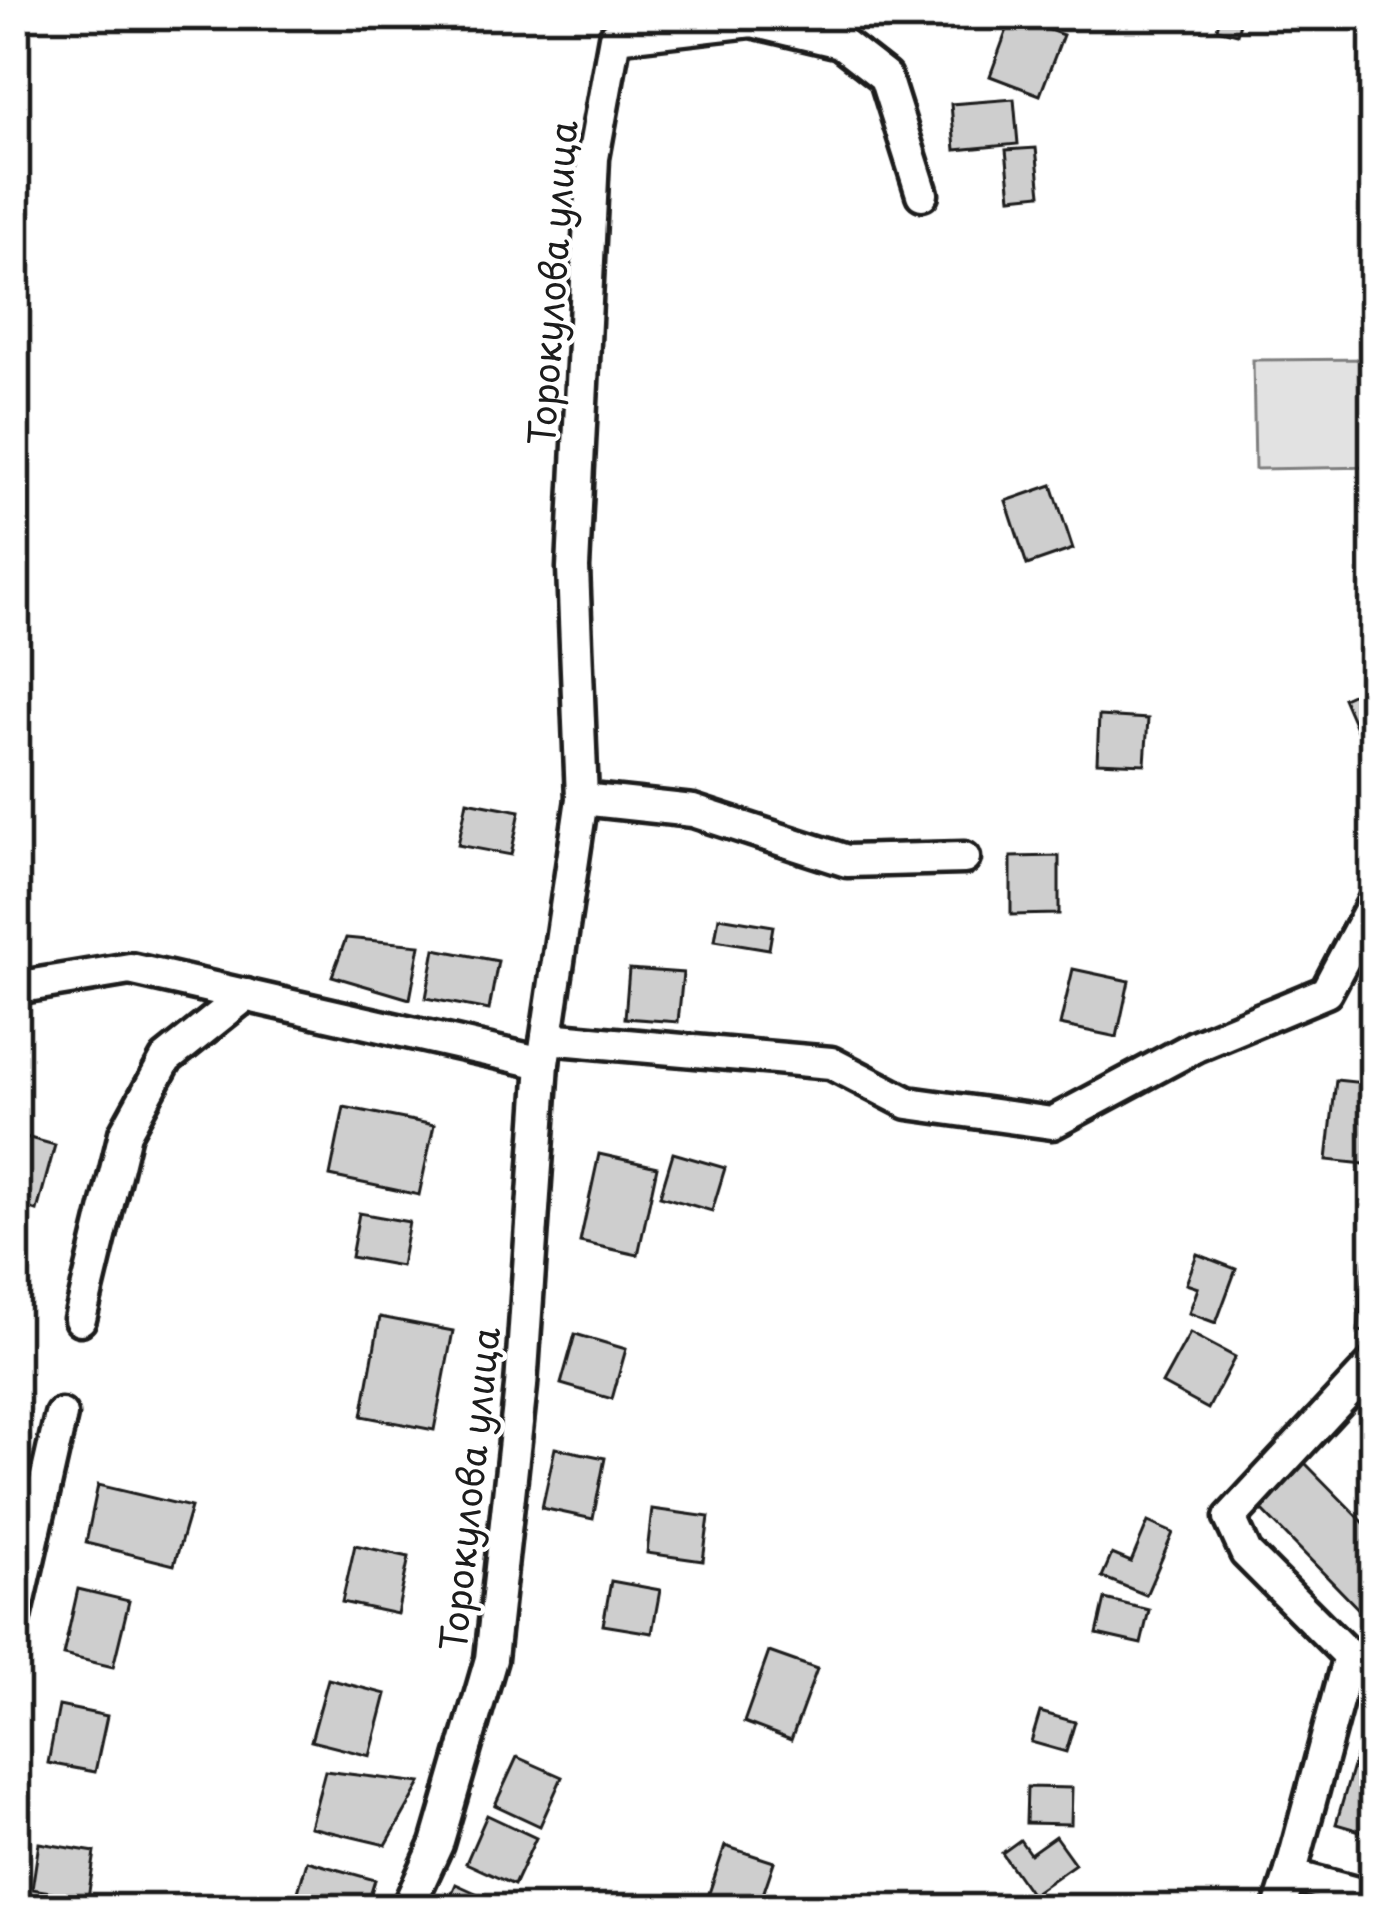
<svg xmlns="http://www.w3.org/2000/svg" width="1389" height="1924" viewBox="0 0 1389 1924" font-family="'Playpen Sans',sans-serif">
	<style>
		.green { fill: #e2e2e2; stroke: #7f7f7f; stroke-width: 3 }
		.building { fill: #cecece; stroke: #1c1c1c; stroke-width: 3 }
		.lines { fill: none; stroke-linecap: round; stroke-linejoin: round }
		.street-casing { stroke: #1c1c1c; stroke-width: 39 }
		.street { stroke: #fff; stroke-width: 30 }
		.labels { text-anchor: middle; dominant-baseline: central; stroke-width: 9; stroke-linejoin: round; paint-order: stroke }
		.street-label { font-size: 36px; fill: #1c1c1c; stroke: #fff }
	</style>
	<rect width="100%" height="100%" fill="#fff"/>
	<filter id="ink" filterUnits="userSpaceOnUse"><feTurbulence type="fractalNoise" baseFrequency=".00833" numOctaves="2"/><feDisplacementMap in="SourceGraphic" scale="24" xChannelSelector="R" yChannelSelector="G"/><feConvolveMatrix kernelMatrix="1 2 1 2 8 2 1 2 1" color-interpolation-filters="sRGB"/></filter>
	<g filter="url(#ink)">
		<!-- green -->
		<polygon class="green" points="1374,359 1374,467 1255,469 1253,360"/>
		<!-- building -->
		<g class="building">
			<polygon points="1220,15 1242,15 1237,34 1217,29"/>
			<polygon points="1012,16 1063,35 1040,95 990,76"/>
			<polygon points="1014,99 1018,144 955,150 951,104"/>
			<polygon points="1036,148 1041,194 1011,197 1006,150"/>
			<polygon points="1052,485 1073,549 1027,565 1006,501"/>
			<polygon points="1374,684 1374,762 1371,763 1343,698"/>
			<polygon points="1099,716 1148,719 1145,764 1097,762"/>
			<polygon points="467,801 520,811 511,855 458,845"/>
			<polygon points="1059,856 1059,914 1011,915 1011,857"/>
			<polygon points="719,917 773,926 769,949 715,940"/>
			<polygon points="346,938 420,945 410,999 332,976"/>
			<polygon points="435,949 498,961 489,1010 426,998"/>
			<polygon points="629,969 683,973 678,1022 625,1018"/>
			<polygon points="1073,969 1129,981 1117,1037 1060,1025"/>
			<polygon points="1336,1080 1374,1084 1374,1165 1327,1160"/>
			<polygon points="344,1107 434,1125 419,1195 330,1176"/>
			<polygon points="15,1134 55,1145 37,1211 15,1204"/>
			<polygon points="673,1153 725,1168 712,1211 660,1196"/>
			<polygon points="599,1154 657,1167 638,1255 580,1242"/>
			<polygon points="359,1213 409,1222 401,1266 351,1257"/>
			<polygon points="15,1244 29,1247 17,1309 15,1308"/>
			<polygon points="1197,1254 1236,1269 1216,1323 1189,1313 1198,1288 1186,1284"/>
			<polygon points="1365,1261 1374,1262 1374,1333 1358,1331"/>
			<polygon points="380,1317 453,1331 434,1430 362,1416"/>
			<polygon points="1190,1333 1235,1357 1208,1409 1162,1384"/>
			<polygon points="575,1334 626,1349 612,1399 561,1384"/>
			<polygon points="555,1448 605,1458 593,1519 542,1508"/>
			<polygon points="1305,1463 1374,1533 1374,1625 1260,1508"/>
			<polygon points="98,1485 191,1507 174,1565 86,1543"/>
			<polygon points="652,1509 709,1517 703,1561 647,1553"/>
			<polygon points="1148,1522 1173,1533 1146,1595 1102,1577 1112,1554 1131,1562"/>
			<polygon points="355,1545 409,1557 397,1614 342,1602"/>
			<polygon points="611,1581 660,1590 652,1633 603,1625"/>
			<polygon points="78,1589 129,1601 113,1667 63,1655"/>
			<polygon points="1105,1599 1149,1610 1141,1644 1097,1634"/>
			<polygon points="769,1652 817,1669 791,1740 744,1722"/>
			<polygon points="328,1679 386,1694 370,1756 311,1741"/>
			<polygon points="1374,1695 1374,1835 1336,1824"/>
			<polygon points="59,1706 107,1716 95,1772 48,1763"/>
			<polygon points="1040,1712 1075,1722 1066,1752 1031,1742"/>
			<polygon points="517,1757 562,1777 540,1826 495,1805"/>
			<polygon points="325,1771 421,1783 386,1845 310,1827"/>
			<polygon points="1027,1787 1072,1788 1071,1824 1026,1823"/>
			<polygon points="487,1815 536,1838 514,1885 466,1863"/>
			<polygon points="1055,1836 1075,1864 1031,1895 1002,1853 1020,1840 1030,1854"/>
			<polygon points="39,1843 95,1852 88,1898 32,1889"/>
			<polygon points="725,1846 774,1862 758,1909 739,1909 707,1899"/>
			<polygon points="307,1861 375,1880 366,1909 293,1909"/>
			<polygon points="456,1884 500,1904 498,1909 445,1909"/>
		</g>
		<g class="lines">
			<!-- street casing -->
			<g class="street-casing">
				<g id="street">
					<polyline points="582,799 693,811 847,861 964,858"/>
					<polyline points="15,988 130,969 543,1063"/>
					<polyline points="547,1038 831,1063 908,1103 1052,1123 1196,1046 1326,992 1374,902"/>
					<polyline points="80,1319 125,1133 166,1059 246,995"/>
					<polyline points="1374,1363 1230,1518 1246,1553 1349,1656 1290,1875 1374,1898"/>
					<polyline points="15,1618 61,1415"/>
					<polyline points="407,1909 437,1844 491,1659 521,1386 543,1063 582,799 573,568 593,158 615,37 752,21 840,42 885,77 922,194"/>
					<polyline points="1279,1909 1290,1875"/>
				</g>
			</g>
			<!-- street -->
			<use href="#street" class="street"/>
		</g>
	</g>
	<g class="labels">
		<!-- street labels -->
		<g class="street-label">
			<text transform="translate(551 283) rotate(-86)">Торокулова улица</text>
			<text transform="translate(468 1489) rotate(-84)">Торокулова улица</text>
		</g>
	</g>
	<!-- margin -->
	<rect width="1389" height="1924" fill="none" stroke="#fff" stroke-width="60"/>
	<rect x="30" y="30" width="1329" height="1864" fill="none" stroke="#1c1c1c" stroke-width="4.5" filter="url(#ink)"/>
</svg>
